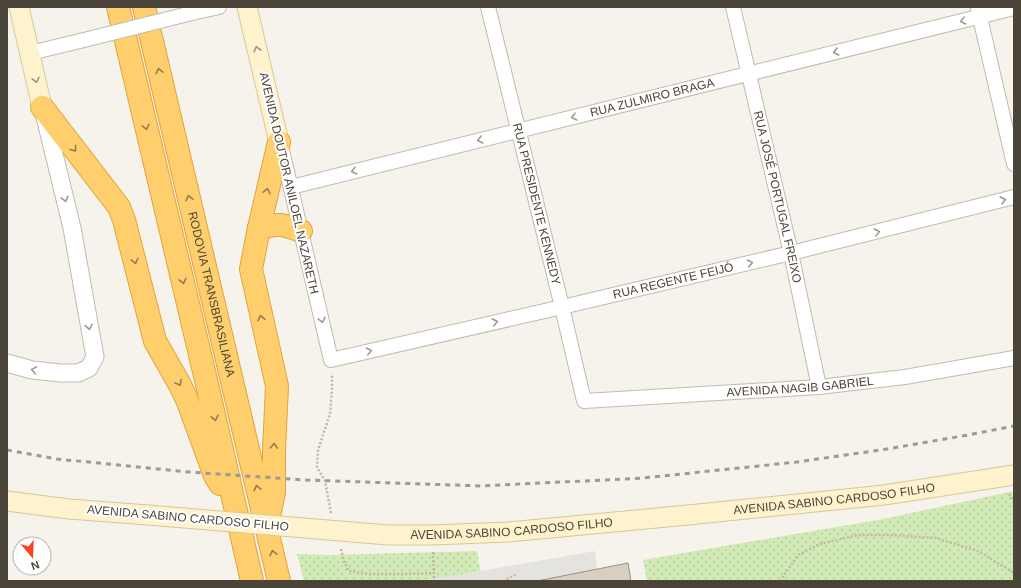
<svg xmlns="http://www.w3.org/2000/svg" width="1021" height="588" viewBox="0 0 1021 588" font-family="Arial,sans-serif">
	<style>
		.park { fill: url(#park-dots) }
		.parking { fill: #e5e3e0 }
		.building { fill: #d8cfc1; stroke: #979187 }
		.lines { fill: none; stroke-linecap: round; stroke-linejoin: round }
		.minor-casing { stroke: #c2bbae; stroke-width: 16 }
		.tertiary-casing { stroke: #c2bbae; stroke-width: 19 }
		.secondary-casing { stroke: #d6c79b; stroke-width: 21 }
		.motorway-casing { stroke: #e0a43c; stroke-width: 24 }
		.path { stroke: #c4b79f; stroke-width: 2.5; stroke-dasharray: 2 2; stroke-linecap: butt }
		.minor { stroke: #fff; stroke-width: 14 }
		.tertiary { stroke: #fff; stroke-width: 17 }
		.secondary { stroke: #fff3cd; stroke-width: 19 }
		.motorway { stroke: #ffcf6e; stroke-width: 22 }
		.rail { stroke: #9a9a9a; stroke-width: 3; stroke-dasharray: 5 5; stroke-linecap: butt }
		.minor-bridge-casing { stroke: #c2bbae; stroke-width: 16; stroke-linecap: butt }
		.secondary-bridge-casing { stroke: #d6c79b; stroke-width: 21; stroke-linecap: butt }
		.minor-bridge { stroke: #fff; stroke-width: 14 }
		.secondary-bridge { stroke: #fff3cd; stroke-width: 19 }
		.oneway { stroke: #9c9892 }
		.oneway2 { stroke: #9c937c }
		.oneway3 { stroke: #937c4e }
		.labels { text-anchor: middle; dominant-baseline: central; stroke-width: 4; stroke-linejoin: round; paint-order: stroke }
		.street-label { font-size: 12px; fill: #4b4439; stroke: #fff }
	</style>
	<defs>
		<pattern id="park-dots" width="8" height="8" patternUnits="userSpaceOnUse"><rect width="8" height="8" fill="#d2eab5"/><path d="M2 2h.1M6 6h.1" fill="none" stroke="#b6ca9c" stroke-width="1.8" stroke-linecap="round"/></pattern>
	</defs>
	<rect width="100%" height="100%" fill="#f6f3ec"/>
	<!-- park -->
	<g class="park">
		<polygon points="1014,491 1014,581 647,581 643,560 883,519"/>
		<polygon points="477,551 482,581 304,581 297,554 331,555"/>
	</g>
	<!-- parking -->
	<polygon class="parking" points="595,551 597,570 537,581 417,581 463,574"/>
	<!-- building -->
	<polygon class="building" points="628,563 631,581 537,581"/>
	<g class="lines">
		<!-- minor casing -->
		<g class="minor-casing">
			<g id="minor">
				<path id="s1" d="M488,7L562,307L584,401L819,387L905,377L1014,358"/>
				<path id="s2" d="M733,7L791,253L819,387"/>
				<polyline points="978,9 1014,164"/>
				<polyline points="192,13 219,7"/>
				<polyline points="30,53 80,41"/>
				<path id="s3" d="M281,146L331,360L562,307L791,253L1014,197"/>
				<path id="s4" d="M291,187L1014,8"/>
			</g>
		</g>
		<!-- tertiary casing -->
		<g class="tertiary-casing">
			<polyline id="tertiary" points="7,363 32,370 61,373 78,373 89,368 95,357 72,228 44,113"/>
		</g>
		<!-- secondary casing -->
		<g class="secondary-casing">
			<g id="secondary">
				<polyline points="19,7 42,107"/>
				<polyline points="247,7 279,142"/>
				<polyline points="7,501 69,509 148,515"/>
				<path id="s5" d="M352,532L388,535H432L508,532L688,515L884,495L1014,475"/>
			</g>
		</g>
		<!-- motorway casing -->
		<g class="motorway-casing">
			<g id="motorway">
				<polyline points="118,7 206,380 252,581"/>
				<path id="s6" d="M144,7L279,581"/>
				<polyline points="42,107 119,207 124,220 155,341 180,385 188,402 215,476 220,484"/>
				<path d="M259,228C278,223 283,224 301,231"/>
				<polyline points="268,521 274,492 274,450 277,386 251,269 259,228 279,142"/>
			</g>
		</g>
		<!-- path -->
		<g class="path">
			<polyline points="1009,494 1014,502"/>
			<polyline points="331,513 325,481 317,467 318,450 330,414 332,390 332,375"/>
			<polyline points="341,549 344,562 349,571 368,574 406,574 434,573"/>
			<polyline points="433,552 434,581"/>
			<polyline points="503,581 517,574"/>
			<polyline points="780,581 798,555 820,544 858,535 892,535 936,538 978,551 1014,573"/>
		</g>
		<!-- minor -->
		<use href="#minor" class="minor"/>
		<!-- tertiary -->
		<use href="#tertiary" class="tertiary"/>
		<!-- secondary -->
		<use href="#secondary" class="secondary"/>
		<!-- motorway -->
		<use href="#motorway" class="motorway"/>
		<!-- rail -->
		<polyline class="rail" points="7,450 57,459 189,472 305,480 482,486 643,478 797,462 887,449 968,435 1014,426"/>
		<!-- minor-bridge casing -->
		<g class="minor-bridge-casing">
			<polyline id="minor-bridge" points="80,41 192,13"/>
		</g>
		<!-- secondary-bridge casing -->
		<g class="secondary-bridge-casing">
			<polyline id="secondary-bridge" points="148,515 352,532"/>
		</g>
		<!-- minor-bridge -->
		<use href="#minor-bridge" class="minor-bridge"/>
		<!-- secondary-bridge -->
		<use href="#secondary-bridge" class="secondary-bridge"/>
	</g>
	<!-- one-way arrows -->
	<defs><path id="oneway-chevron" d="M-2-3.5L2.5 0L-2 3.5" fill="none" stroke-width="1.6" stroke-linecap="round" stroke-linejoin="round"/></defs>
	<g class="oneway">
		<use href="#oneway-chevron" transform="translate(963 21) rotate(166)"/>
		<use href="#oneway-chevron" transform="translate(836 52) rotate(166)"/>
		<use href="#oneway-chevron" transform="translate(574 117) rotate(166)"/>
		<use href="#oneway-chevron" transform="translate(480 140) rotate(166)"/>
		<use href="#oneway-chevron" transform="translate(354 171) rotate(166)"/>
		<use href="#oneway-chevron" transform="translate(65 199) rotate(76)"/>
		<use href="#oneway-chevron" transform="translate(1003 200) rotate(-14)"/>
		<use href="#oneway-chevron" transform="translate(877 232) rotate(-14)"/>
		<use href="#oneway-chevron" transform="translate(750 263) rotate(-13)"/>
		<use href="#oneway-chevron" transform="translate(322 320) rotate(77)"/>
		<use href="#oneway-chevron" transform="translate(495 322) rotate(-13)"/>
		<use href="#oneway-chevron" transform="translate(89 327) rotate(80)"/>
		<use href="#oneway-chevron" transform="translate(369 351) rotate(-13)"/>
		<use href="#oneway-chevron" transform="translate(34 370) rotate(-170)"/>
	</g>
	<g class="oneway2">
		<use href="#oneway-chevron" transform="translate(257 49) rotate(-104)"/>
		<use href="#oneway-chevron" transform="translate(36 80) rotate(77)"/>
	</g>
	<g class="oneway3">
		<use href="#oneway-chevron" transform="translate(159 71) rotate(-103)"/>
		<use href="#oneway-chevron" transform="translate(146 127) rotate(77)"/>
		<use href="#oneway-chevron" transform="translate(74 149) rotate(53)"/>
		<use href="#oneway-chevron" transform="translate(267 191) rotate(-77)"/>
		<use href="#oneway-chevron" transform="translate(189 198) rotate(-103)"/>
		<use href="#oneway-chevron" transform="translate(135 261) rotate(76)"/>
		<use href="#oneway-chevron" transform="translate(183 281) rotate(77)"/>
		<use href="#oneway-chevron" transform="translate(261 318) rotate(-103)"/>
		<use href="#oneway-chevron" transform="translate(179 383) rotate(62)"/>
		<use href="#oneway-chevron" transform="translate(215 418) rotate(77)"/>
		<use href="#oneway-chevron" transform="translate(274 446) rotate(-88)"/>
		<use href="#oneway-chevron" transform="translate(257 488) rotate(-103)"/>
		<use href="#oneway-chevron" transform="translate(273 553) rotate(-103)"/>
	</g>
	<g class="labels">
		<!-- street labels -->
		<g class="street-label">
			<text stroke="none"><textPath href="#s4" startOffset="372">RUA ZULMIRO BRAGA</textPath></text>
			<text transform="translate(289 183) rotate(77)">AVENIDA DOUTOR ANILOEL NAZARETH</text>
			<text stroke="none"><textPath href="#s2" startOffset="195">RUA JOSÉ PORTUGAL FREIXO</textPath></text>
			<text stroke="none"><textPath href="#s1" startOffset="203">RUA PRESIDENTE KENNEDY</textPath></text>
			<text stroke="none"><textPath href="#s3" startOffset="571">RUA REGENTE FEIJÓ</textPath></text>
			<text stroke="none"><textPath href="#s6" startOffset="295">RODOVIA TRANSBRASILIANA</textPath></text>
			<text stroke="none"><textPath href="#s1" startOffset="622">AVENIDA NAGIB GABRIEL</textPath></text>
			<text stroke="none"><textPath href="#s5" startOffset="484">AVENIDA SABINO CARDOSO FILHO</textPath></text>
			<text transform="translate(188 518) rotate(5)">AVENIDA SABINO CARDOSO FILHO</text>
			<text stroke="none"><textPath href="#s5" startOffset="160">AVENIDA SABINO CARDOSO FILHO</textPath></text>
		</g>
	</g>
	<!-- border -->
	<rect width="1021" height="588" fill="none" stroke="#4b4439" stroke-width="16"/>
	<!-- north arrow -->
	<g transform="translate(32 556) rotate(161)"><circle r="19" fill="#ffffff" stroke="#b7b4b0"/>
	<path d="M0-3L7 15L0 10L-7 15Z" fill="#fc3f1d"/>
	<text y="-6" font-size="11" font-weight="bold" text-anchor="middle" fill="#4b4439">N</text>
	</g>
</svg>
